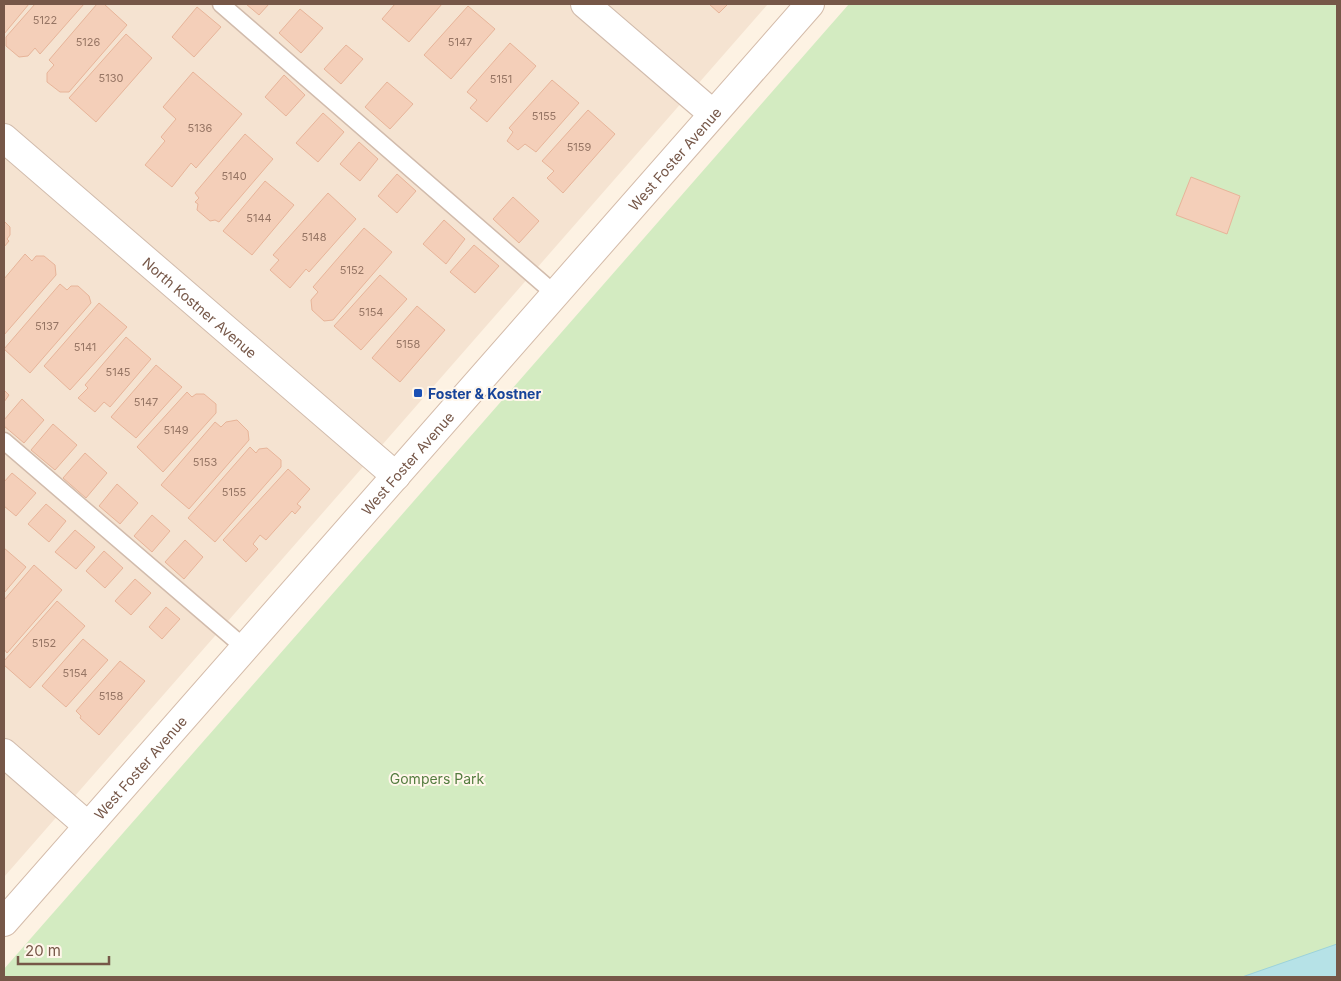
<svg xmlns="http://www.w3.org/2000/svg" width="1341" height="981" viewBox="0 0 1341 981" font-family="Inter,sans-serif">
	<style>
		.residential { fill: #f5e3d1 }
		.green { fill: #d3ebc1 }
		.water { fill: #b6e2e7; stroke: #9cd2da }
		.building { fill: #f4cfb9; stroke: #e7b499 }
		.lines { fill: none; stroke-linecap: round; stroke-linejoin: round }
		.service-casing { stroke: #d1bbac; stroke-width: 19 }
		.minor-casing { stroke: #d1bbac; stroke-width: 30 }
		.secondary-casing { stroke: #d4bba9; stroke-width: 30 }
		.service { stroke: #fff; stroke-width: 16 }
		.minor { stroke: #fff; stroke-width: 28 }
		.secondary { stroke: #fff; stroke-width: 28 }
		.transit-dot { fill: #1a4fb4; stroke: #fff6ea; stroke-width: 2 }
		.labels { text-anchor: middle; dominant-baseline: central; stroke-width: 4; stroke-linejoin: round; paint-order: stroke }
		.number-label { font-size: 11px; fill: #967564 }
		.street-label { font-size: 14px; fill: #765748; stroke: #fff6ea }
		.transit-label { font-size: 14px; font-weight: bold; fill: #164399; stroke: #fff6ea; text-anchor: start }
		.park-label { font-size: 14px; fill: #547c3f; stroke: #fff6ea }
	</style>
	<rect width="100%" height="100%" fill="#fdf2e3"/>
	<!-- residential -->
	<polygon class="residential" points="4,4 768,4 4,877"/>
	<!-- green -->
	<polygon class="green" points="849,4 1337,4 1337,977 4,977 4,969"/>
	<!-- water -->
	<polygon class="water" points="1337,944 1337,977 1242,977"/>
	<!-- building -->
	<g class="building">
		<polygon points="4,4 29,4 4,34"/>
		<polygon points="35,4 84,4 40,54 35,48 28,56 19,57 6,46 6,37"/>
		<polygon points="97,4 104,4 127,25 69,92 60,92 47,82 47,73 54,65 49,60"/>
		<polygon points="246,4 269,4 259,15"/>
		<polygon points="395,4 442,4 409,42 382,19"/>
		<polygon points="709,4 728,4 719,13"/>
		<polygon points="468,6 495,29 451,79 424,55"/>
		<polygon points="197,7 221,27 194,57 172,37"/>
		<polygon points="300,9 323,28 301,53 279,33"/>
		<polygon points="126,34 152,58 96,122 69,98"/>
		<polygon points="510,43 536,66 487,122 470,108 477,100 467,92"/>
		<polygon points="346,45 363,59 341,84 324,69"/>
		<polygon points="193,72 242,114 196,168 191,163 172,187 145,165 165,141 161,137 176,119 163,107"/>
		<polygon points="284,75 305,95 286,116 265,97"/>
		<polygon points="552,80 579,103 536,152 525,144 518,150 507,141 513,132 509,128"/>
		<polygon points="387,82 413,104 390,129 365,107"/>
		<polygon points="588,110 615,134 563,193 547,178 554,171 542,161"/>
		<polygon points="323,113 344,132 318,162 296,143"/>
		<polygon points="245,134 273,159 219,222 215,220 210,221 197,210 198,204 195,202 199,198 195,193"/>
		<polygon points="359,142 378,159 360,181 340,164"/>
		<polygon points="397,174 416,191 397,213 378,196"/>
		<polygon points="1191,177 1240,196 1227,234 1176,215"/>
		<polygon points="265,181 294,205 252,255 223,231"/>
		<polygon points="328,193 356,219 309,272 306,269 290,288 270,270 279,260 273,255"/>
		<polygon points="513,197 539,221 519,243 493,219"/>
		<polygon points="444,220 465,239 446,264 423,244"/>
		<polygon points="4,221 10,227 10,235 7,239 9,241 4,247"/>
		<polygon points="364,228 392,252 333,320 324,321 312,310 311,300 318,292 313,287"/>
		<polygon points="474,245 499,266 475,293 450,272"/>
		<polygon points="25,254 32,261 36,256 44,256 55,265 56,275 4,335 4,279"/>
		<polygon points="380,275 407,299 361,350 334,326"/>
		<polygon points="60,284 67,290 71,286 78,286 89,296 91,303 30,373 4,349"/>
		<polygon points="99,303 127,327 70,390 44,366"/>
		<polygon points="417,306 445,330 400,382 372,358"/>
		<polygon points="126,337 151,359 110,407 104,402 95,412 78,398 88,388 85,385"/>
		<polygon points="156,365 182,387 136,438 111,417"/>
		<polygon points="4,390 9,395 4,402"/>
		<polygon points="187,392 192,397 196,394 204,394 216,404 216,413 163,472 137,447"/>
		<polygon points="22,399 44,420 24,443 4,426 4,420"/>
		<polygon points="237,420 248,431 249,440 189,509 161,485 215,422 221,427 226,422"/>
		<polygon points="53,424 77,445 55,470 31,450"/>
		<polygon points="250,447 256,453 259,449 267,448 281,460 281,467 215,542 188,518"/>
		<polygon points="85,453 107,473 86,498 63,478"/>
		<polygon points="288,469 310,489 297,504 301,507 295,514 292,511 266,540 260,535 253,544 258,549 246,562 223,540"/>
		<polygon points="12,473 36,493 16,516 4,506 4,482"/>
		<polygon points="117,484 138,503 120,524 99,506"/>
		<polygon points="46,504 66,521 49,542 28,524"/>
		<polygon points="152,515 170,531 152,552 134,536"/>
		<polygon points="75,530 95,547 76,569 55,552"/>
		<polygon points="185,540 203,557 184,579 165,562"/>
		<polygon points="4,548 26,567 4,593"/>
		<polygon points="104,551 123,568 105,588 86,571"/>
		<polygon points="34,565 62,590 7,653 4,649 4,600"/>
		<polygon points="135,579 151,593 131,615 115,601"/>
		<polygon points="57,601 85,626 30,688 4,665 4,661"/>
		<polygon points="166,607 180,619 162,639 149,627"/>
		<polygon points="83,639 108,660 66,707 42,686"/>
		<polygon points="120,661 145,681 99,735 80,718 81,716 76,711"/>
	</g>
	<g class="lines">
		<!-- service casing -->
		<g class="service-casing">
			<g id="service">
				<polyline points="221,4 555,294"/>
				<polyline points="4,441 245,648"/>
			</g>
		</g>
		<!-- minor casing -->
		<g class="minor-casing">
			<g id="minor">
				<polyline points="585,4 713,114"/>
				<path id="s1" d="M4,138L396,476"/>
				<polyline points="4,753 88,826"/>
			</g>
		</g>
		<!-- secondary casing -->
		<g class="secondary-casing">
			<g id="secondary">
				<path id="s2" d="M4,922L810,4"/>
			</g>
		</g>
		<!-- service -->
		<use href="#service" class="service"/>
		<!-- minor -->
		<use href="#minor" class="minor"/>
		<!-- secondary -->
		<use href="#secondary" class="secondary"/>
	</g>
	<!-- markers -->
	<rect class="transit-dot" x="413" y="388" width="10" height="10" rx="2.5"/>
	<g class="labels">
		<!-- number labels -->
		<g class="number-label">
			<text x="45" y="20">5122</text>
			<text x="88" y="42">5126</text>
			<text x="460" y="42">5147</text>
			<text x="111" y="78">5130</text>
			<text x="501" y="79">5151</text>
			<text x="544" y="116">5155</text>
			<text x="200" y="128">5136</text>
			<text x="579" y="147">5159</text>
			<text x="234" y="176">5140</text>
			<text x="259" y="218">5144</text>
			<text x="314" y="237">5148</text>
			<text x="352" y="270">5152</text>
			<text x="371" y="312">5154</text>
			<text x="47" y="326">5137</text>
			<text x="408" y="344">5158</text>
			<text x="85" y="347">5141</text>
			<text x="118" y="372">5145</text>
			<text x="146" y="402">5147</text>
			<text x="176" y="430">5149</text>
			<text x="205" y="462">5153</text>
			<text x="234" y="492">5155</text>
			<text x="44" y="643">5152</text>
			<text x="75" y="673">5154</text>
			<text x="111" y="696">5158</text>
		</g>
		<!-- street labels -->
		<g class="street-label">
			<text stroke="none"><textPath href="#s2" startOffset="1016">West Foster Avenue</textPath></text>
			<text stroke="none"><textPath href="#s1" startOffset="259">North Kostner Avenue</textPath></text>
			<text stroke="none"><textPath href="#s2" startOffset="611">West Foster Avenue</textPath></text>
			<text stroke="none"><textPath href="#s2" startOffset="206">West Foster Avenue</textPath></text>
		</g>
		<!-- transit labels -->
		<g class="transit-label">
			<text x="428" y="393">Foster &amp; Kostner</text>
		</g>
		<!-- park labels -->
		<g class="park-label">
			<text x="437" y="778">Gompers Park</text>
		</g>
	</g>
	<!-- border -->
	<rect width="1341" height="981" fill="none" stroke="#765748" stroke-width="10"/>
	<!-- scale -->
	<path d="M18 956v8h91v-8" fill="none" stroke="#765748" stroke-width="2.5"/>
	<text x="25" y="956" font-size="15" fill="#765748" stroke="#fff6ea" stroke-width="4" paint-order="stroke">20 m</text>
</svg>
